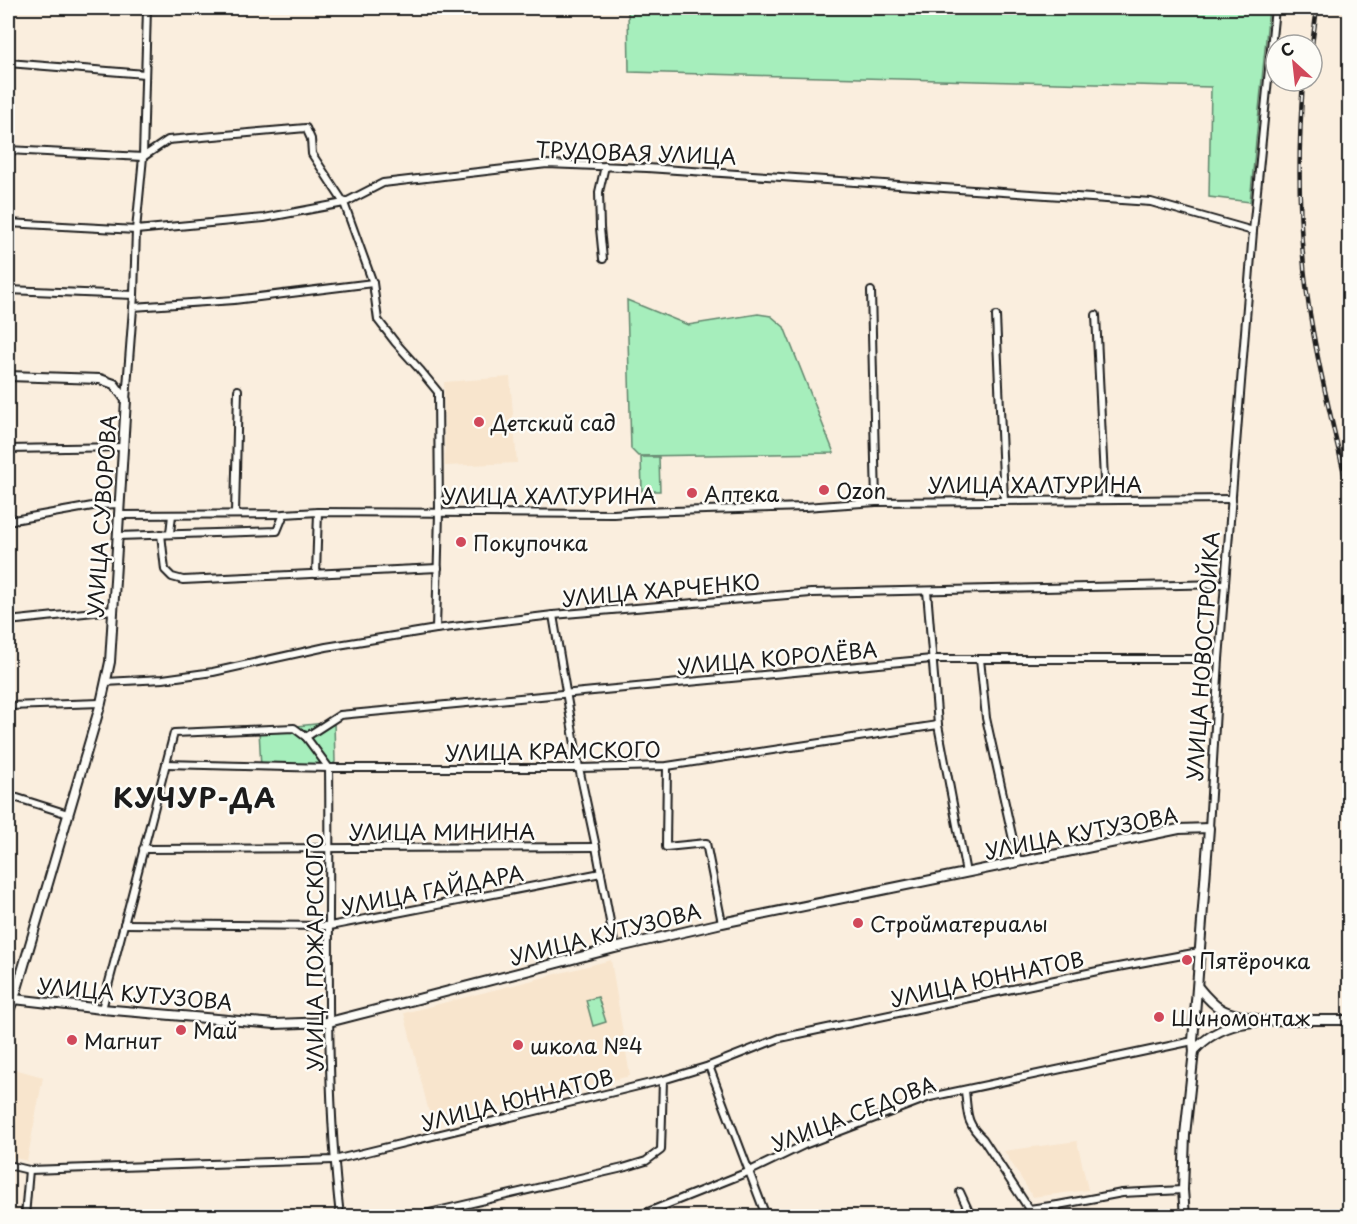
<svg xmlns="http://www.w3.org/2000/svg" width="1357" height="1224" viewBox="0 0 1357 1224" font-family="'Playpen Sans',sans-serif">
	<style>
		.built { fill: #f8e5cd }
		.green { fill: #a6eebc; stroke: #61856c; stroke-width: 1.5 }
		.lines { fill: none; stroke-linecap: round; stroke-linejoin: round }
		.minor-casing { stroke: #1c1c1c; stroke-width: 10 }
		.major-casing { stroke: #1c1c1c; stroke-width: 12 }
		.minor { stroke: #fdfcf7; stroke-width: 6 }
		.major { stroke: #fdfcf7; stroke-width: 8 }
		.rail-casing { stroke: #1c1c1c; stroke-width: 4.5 }
		.rail { stroke: #fdfcf7; stroke-width: 2; stroke-dasharray: 7; stroke-linecap: butt }
		.poi-dot { fill: #d1495b; stroke: #fdfcf7; stroke-width: 2 }
		.labels { text-anchor: middle; dominant-baseline: central; stroke-width: 5; stroke-linejoin: round; paint-order: stroke }
		.street-label { font-size: 21px; fill: #1c1c1c; stroke: #fdfcf7 }
		.poi-label { font-size: 21px; fill: #1c1c1c; stroke: #fdfcf7; text-anchor: start }
		.district-label { font-size: 27px; font-weight: bold; letter-spacing: 1.5px; fill: #1c1c1c; stroke: #fdfcf7 }
	</style>
	<rect width="100%" height="100%" fill="#faeede"/>
	<filter id="ink" filterUnits="userSpaceOnUse"><feTurbulence type="fractalNoise" baseFrequency=".0167" numOctaves="2"/><feDisplacementMap in="SourceGraphic" scale="12" xChannelSelector="R" yChannelSelector="G"/><feConvolveMatrix kernelMatrix="1 2 1 2 8 2 1 2 1" color-interpolation-filters="sRGB"/></filter>
	<g filter="url(#ink)">
		<!-- built -->
		<g class="built">
			<polygon points="510,377 517,463 445,466 444,382"/>
			<polygon points="611,960 630,1076 432,1124 404,1013"/>
			<polygon points="11,1068 43,1077 27,1161 8,1156 8,1077"/>
			<polygon points="1077,1141 1088,1190 1033,1197 1004,1151"/>
		</g>
		<!-- green -->
		<g class="green">
			<polygon points="628,8 1269,8 1250,202 1209,197 1211,87 629,72"/>
			<polygon points="627,300 688,325 758,314 771,316 784,327 834,453 638,456 631,449"/>
			<polygon points="641,457 659,457 660,491 642,491"/>
			<polygon points="334,722 335,762 329,768 261,767 259,730"/>
			<polygon points="598,997 606,1022 593,1026 586,1000"/>
		</g>
		<g class="lines">
			<!-- minor casing -->
			<g class="minor-casing">
				<g id="minor">
					<polyline points="8,63 145,74"/>
					<polyline points="8,150 143,157 168,140 306,128 311,139 312,154 344,203 264,218 136,230 8,223"/>
					<polyline points="603,259 600,228 599,192 605,166"/>
					<polyline points="373,283 378,320 395,342 420,370 438,392 439,512 436,629"/>
					<polyline points="8,290 134,295"/>
					<polyline points="871,291 876,502"/>
					<polyline points="133,307 234,300 373,283 344,203 383,183 547,164 647,168 1151,202 1253,231"/>
					<polyline points="1096,315 1105,500"/>
					<polyline points="996,316 1004,501"/>
					<polyline points="126,400 134,295 136,230 143,157 147,8"/>
					<polyline points="8,449 123,447"/>
					<polyline points="235,513 238,390"/>
					<polyline points="118,515 284,514 318,512 614,514 640,512 805,507 876,502 1232,499"/>
					<polyline points="8,521 98,505 120,504"/>
					<polyline points="170,533 172,515"/>
					<polyline points="161,534 165,570 172,577 183,580 438,568"/>
					<polyline points="117,536 277,531 284,514"/>
					<polyline points="316,574 318,512"/>
					<polyline points="927,591 938,725 966,873"/>
					<polyline points="553,615 579,768 596,847 615,948"/>
					<polyline points="8,621 113,610"/>
					<polyline points="980,659 986,718 1018,862"/>
					<polyline points="105,682 163,679 213,672 326,647 436,629 553,615 811,593 1225,584"/>
					<polyline points="8,706 101,703"/>
					<polyline points="166,764 329,768 579,768 667,766 938,725"/>
					<polyline points="667,766 666,847 706,843 722,923"/>
					<polyline points="8,795 68,814"/>
					<polyline points="1209,828 1219,659 1253,231 1275,8"/>
					<polyline points="143,849 596,847"/>
					<polyline points="124,924 330,926 601,873"/>
					<polyline points="102,1009 174,733 294,728 306,737"/>
					<polyline points="709,1066 766,1216"/>
					<path d="M965,1091C968,1114 965,1122 983,1139L1029,1209L1058,1205L1122,1193L1183,1190"/>
					<polyline points="8,1165 29,1170 334,1160 663,1080 709,1066 780,1038 1107,969 1199,952"/>
					<polyline points="960,1192 971,1216"/>
					<polyline points="25,1216 29,1170"/>
					<path d="M340,1216C323,1068 331,918 329,768L306,737L340,715L932,659H1219"/>
					<polyline points="416,1216 623,1168 646,1161 661,1150 663,1080"/>
					<polyline points="638,1216 748,1172 804,1145 930,1097 1193,1041"/>
					<polyline points="1055,1216 1058,1205"/>
				</g>
			</g>
			<!-- major casing -->
			<g class="major-casing">
				<g id="major">
					<polyline points="8,376 100,379 114,384 126,400 110,662 101,703 14,999 8,1012"/>
					<path d="M1198,987C1218,1012 1225,1013 1256,1019"/>
					<polyline points="14,999 102,1009 275,1024 329,1022 615,948 722,923 1179,829 1209,828 1193,1041 1194,1051 1185,1135 1183,1190 1185,1216"/>
					<path d="M1194,1051C1220,1021 1256,1020 1293,1020C1312,1020 1331,1020 1350,1020"/>
				</g>
			</g>
			<!-- minor -->
			<use href="#minor" class="minor"/>
			<!-- major -->
			<use href="#major" class="major"/>
			<!-- rail casing -->
			<g class="rail-casing">
				<g id="rail">
					<polyline points="1312,45 1317,8"/>
					<path d="M1303,81C1297,164 1298,250 1313,332C1323,388 1337,443 1350,498"/>
				</g>
			</g>
			<!-- rail -->
			<use href="#rail" class="rail"/>
		</g>
	</g>
	<!-- markers -->
	<g class="poi-dot">
		<circle cx="479" cy="422" r="6"/>
		<circle cx="824" cy="490" r="6"/>
		<circle cx="692" cy="493" r="6"/>
		<circle cx="461" cy="542" r="6"/>
		<circle cx="858" cy="923" r="6"/>
		<circle cx="1187" cy="960" r="6"/>
		<circle cx="1159" cy="1017" r="6"/>
		<circle cx="181" cy="1030" r="6"/>
		<circle cx="72" cy="1040" r="6"/>
		<circle cx="518" cy="1045" r="6"/>
	</g>
	<g class="labels">
		<!-- street labels -->
		<g class="street-label">
			<text transform="translate(636 152) rotate(2)">ТРУДОВАЯ УЛИЦА</text>
			<text x="1035" y="484">УЛИЦА ХАЛТУРИНА</text>
			<text x="549" y="495">УЛИЦА ХАЛТУРИНА</text>
			<text transform="translate(101 516) rotate(-86)">УЛИЦА СУВОРОВА</text>
			<text transform="translate(661 589) rotate(-5)">УЛИЦА ХАРЧЕНКО</text>
			<text transform="translate(1202 656) rotate(-86)">УЛИЦА НОВОСТРОЙКА</text>
			<text transform="translate(777 657) rotate(-5)">УЛИЦА КОРОЛЁВА</text>
			<text transform="translate(553 750) rotate(-1)">УЛИЦА КРАМСКОГО</text>
			<text x="442" y="831">УЛИЦА МИНИНА</text>
			<text transform="translate(1081 832) rotate(-11)">УЛИЦА КУТУЗОВА</text>
			<text transform="translate(432 889) rotate(-11)">УЛИЦА ГАЙДАРА</text>
			<text transform="translate(605 933) rotate(-14)">УЛИЦА КУТУЗОВА</text>
			<text transform="translate(314 952) rotate(-90)">УЛИЦА ПОЖАРСКОГО</text>
			<text transform="translate(987 978) rotate(-12)">УЛИЦА ЮННАТОВ</text>
			<text transform="translate(135 993) rotate(5)">УЛИЦА КУТУЗОВА</text>
			<text transform="translate(517 1099) rotate(-14)">УЛИЦА ЮННАТОВ</text>
			<text transform="translate(853 1113) rotate(-21)">УЛИЦА СЕДОВА</text>
		</g>
		<!-- poi labels -->
		<g class="poi-label">
			<text x="491" y="422">Детский сад</text>
			<text x="836" y="490">Ozon</text>
			<text x="704" y="493">Аптека</text>
			<text x="473" y="542">Покупочка</text>
			<text x="870" y="923">Стройматериалы</text>
			<text x="1199" y="960">Пятёрочка</text>
			<text x="1171" y="1017">Шиномонтаж</text>
			<text x="193" y="1030">Май</text>
			<text x="84" y="1040">Магнит</text>
			<text x="530" y="1045">школа №4</text>
		</g>
		<!-- district labels -->
		<g class="district-label">
			<text x="195" y="796">КУЧУР-ДА</text>
		</g>
	</g>
	<!-- margin -->
	<rect width="1357" height="1224" fill="none" stroke="#fdfcf7" stroke-width="30"/>
	<rect x="15" y="15" width="1327" height="1194" fill="none" stroke="#1c1c1c" stroke-width="2" filter="url(#ink)"/>
	<!-- north arrow -->
	<g transform="translate(1294 63) rotate(333)"><circle r="28" fill="#fdfcf7" stroke="#a3a29f" stroke-width="1.5"/>
	<path d="M0-4.5L10 22L0 15L-10 22Z" fill="#d1495b"/>
	<text y="-9" font-size="16" font-weight="bold" text-anchor="middle" fill="#1c1c1c">С</text>
	</g>
</svg>
